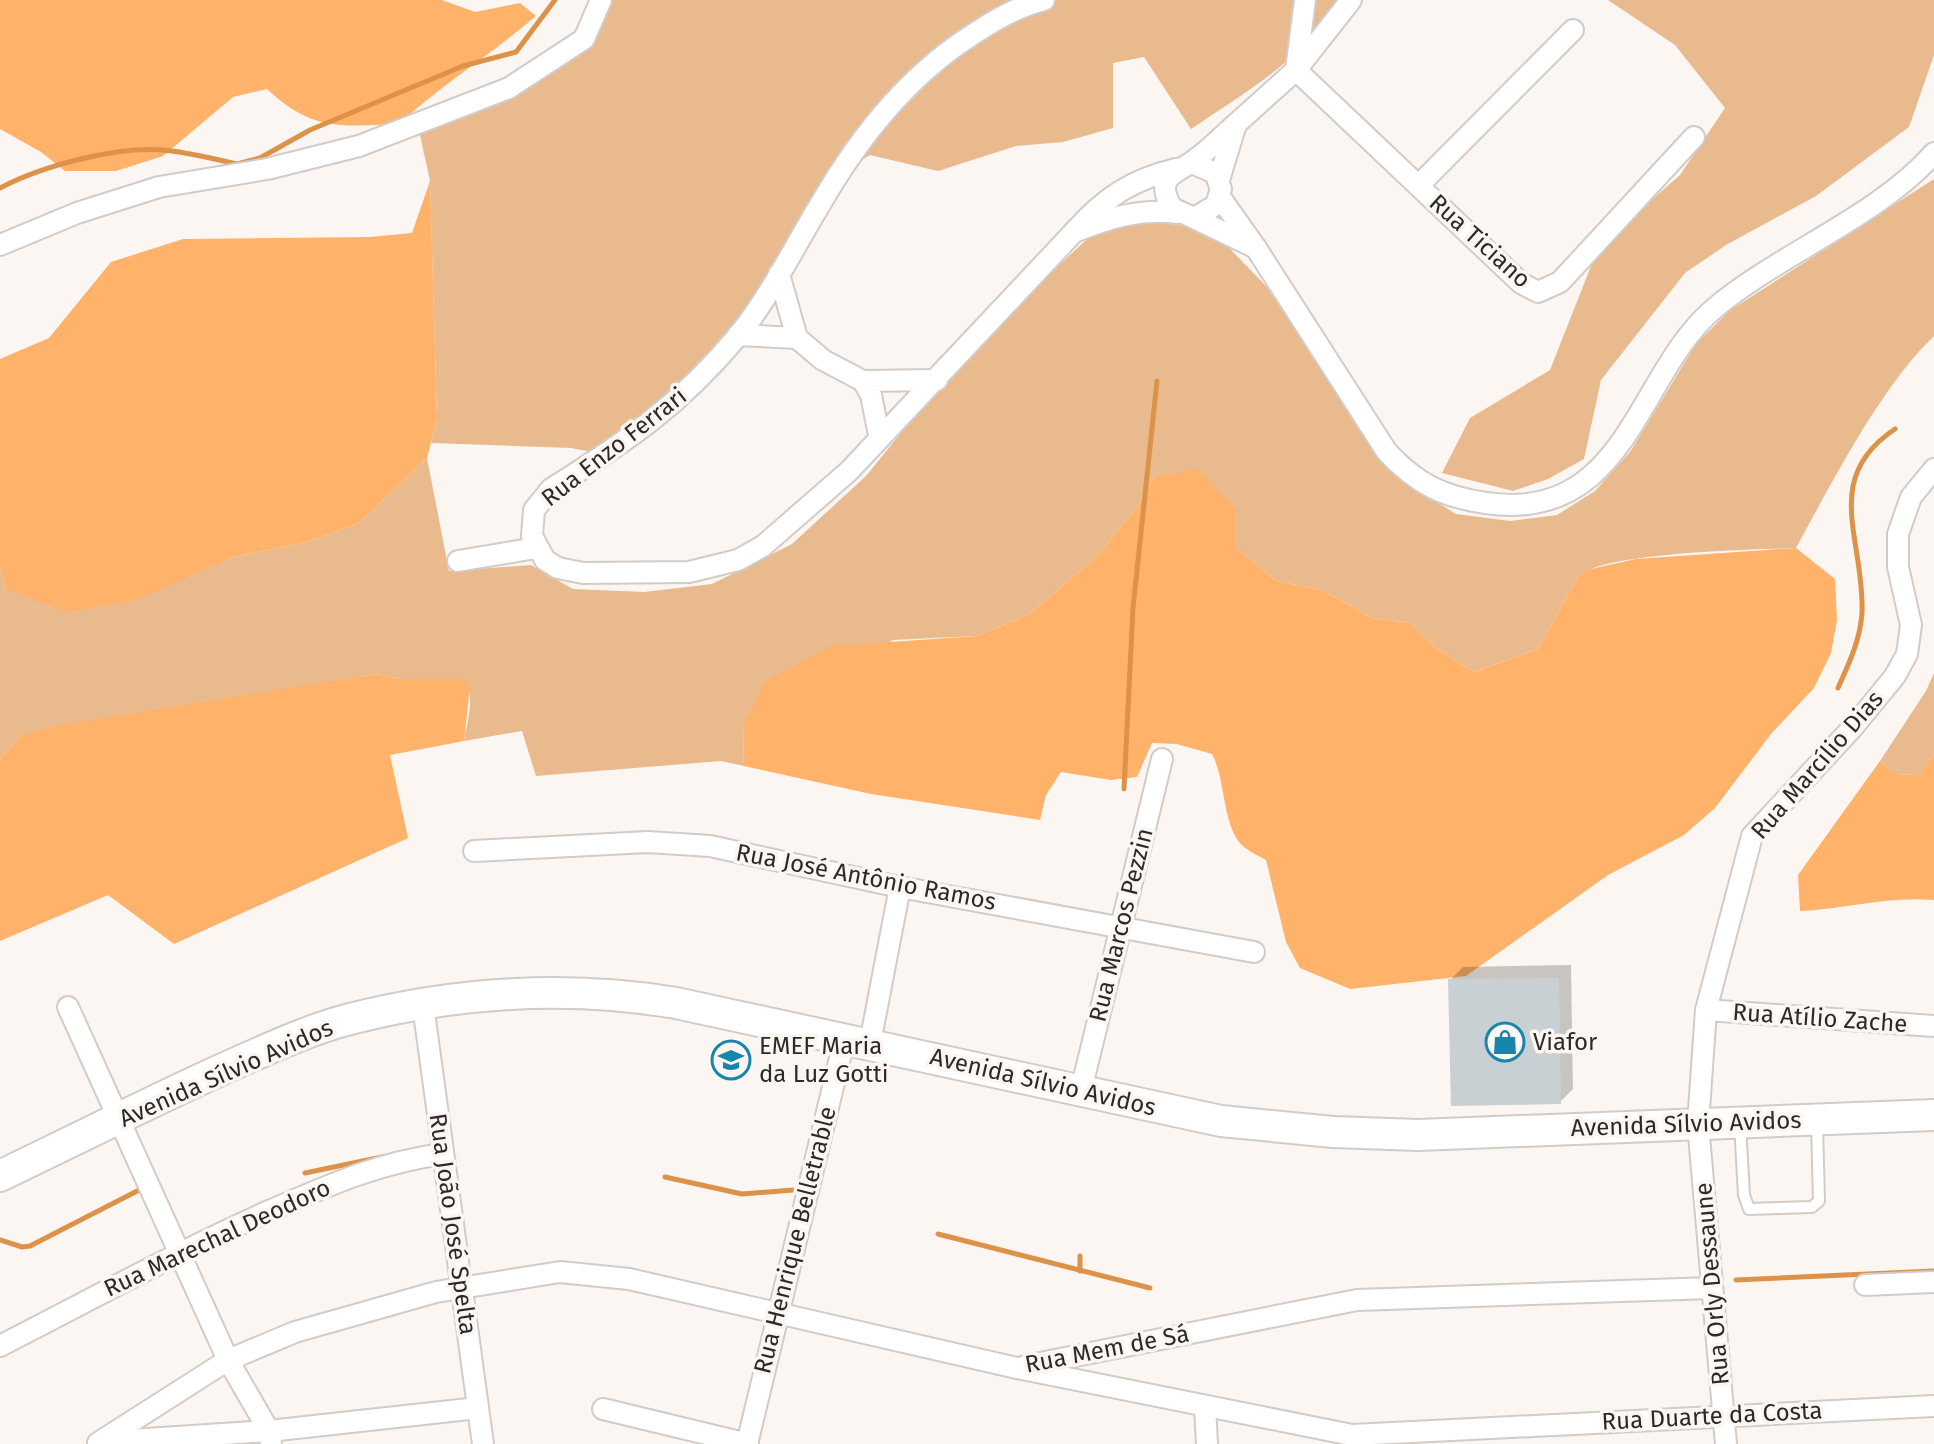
<svg xmlns="http://www.w3.org/2000/svg" width="1934" height="1444" viewBox="0 0 1934 1444" font-family="'Fira Sans',sans-serif">
	<style>
		.green { fill: #eaba8f }
		.forest { fill: #ffb269 }
		.shadow { fill: #0003 }
		.lines { fill: none; stroke-linecap: round; stroke-linejoin: round }
		.stream { stroke: #dd9249; stroke-width: 5 }
		.building { fill: #c9d0d3 }
		.service-casing { stroke: #d2ccc8; stroke-width: 14 }
		.minor-casing { stroke: #d2ccc8; stroke-width: 24 }
		.secondary-casing { stroke: #d2ccc8; stroke-width: 34 }
		.service { stroke: #fff; stroke-width: 10 }
		.minor { stroke: #fff; stroke-width: 20 }
		.secondary { stroke: #fff; stroke-width: 30 }
		.labels { text-anchor: middle; dominant-baseline: central; stroke-width: 7; stroke-linejoin: round; paint-order: stroke }
		.street-label { font-size: 24px; fill: #2c2a28; stroke: #fbf6f1 }
		.poi-label { font-size: 24px; fill: #2c2a28; stroke: #fbf6f1; text-anchor: start }
	</style>
	<rect width="100%" height="100%" fill="#fbf6f1"/>
	<!-- green -->
	<g class="green">
		<path d="M595,0H1338C1314,53 1239,96 1191,129L1144,57L1113,63V128L1063,142L1016,146L938,171L870,155L832,179L722,368L613,456L571,448L431,443L437,418L430,181L418,126L446,118L582,30Z"/>
		<polygon points="1608,0 1934,0 1934,55 1909,127 1816,196 1726,245 1685,273 1601,380 1584,459 1548,479 1513,491 1442,473 1470,418 1550,370 1599,246 1680,175 1725,108 1675,45"/>
		<path d="M1934,179V336C1882,385 1831,484 1796,548C1750,550 1612,552 1579,575L1538,649L1474,672L1435,647L1410,623L1372,618L1322,590L1277,581L1235,547V509L1154,477L1136,509L1094,559L1028,615L977,636L893,640L743,726L744,766L721,761L536,776L522,731L464,741C467,722 476,696 464,679H402L375,674L20,736L0,759V569L6,589L189,576L234,557L307,542L359,523L427,458L449,571L531,565L573,589L644,592L712,584L792,544L866,476L974,343L1095,232L1154,216L1209,227L1266,286L1394,475L1456,514L1510,521L1557,515L1595,491L1630,452L1696,344L1729,311Z"/>
		<polygon points="1934,673 1934,754 1919,775 1894,774 1880,761 1926,691"/>
	</g>
	<!-- forest -->
	<g class="forest">
		<path d="M0,0H442L475,12L520,3L536,16C492,54 442,84 399,124C340,126 313,132 267,89L233,97L163,156L116,171H65L41,152L0,129Z"/>
		<polygon points="430,181 437,418 427,458 359,523 307,542 234,557 134,601 66,612 6,589 0,569 0,359 49,338 111,262 183,239 370,237 412,233"/>
		<path d="M1198,469L1235,509V547L1277,581L1322,590L1372,618L1410,623L1435,647L1474,672L1538,649L1579,575L1586,570L1636,559L1796,548L1835,579L1837,620L1831,653L1814,688L1771,734L1715,808L1684,835L1608,875L1466,976L1350,989L1300,968L1286,942L1266,860C1259,856 1250,852 1244,847C1222,829 1226,779 1212,754L1177,744L1152,743L1137,777L1111,780L1061,772L1046,795L1040,820L871,794L744,766L743,726L766,681L831,646L977,636L1028,615L1094,559L1136,509L1154,477Z"/>
		<polygon points="375,674 402,679 464,679 470,686 464,741 390,755 408,838 174,944 108,895 0,941 0,759 20,736 54,726"/>
		<path d="M1934,754V900C1888,896 1845,909 1800,911L1798,875L1880,761L1894,774L1919,775Z"/>
	</g>
	<!-- shadow -->
	<polygon class="shadow" points="1571,965 1573,1089 1560,1102 1450,980 1463,967"/>
	<g class="lines">
		<!-- stream -->
		<g class="stream">
			<path d="M0,188C42,166 116,146 163,150C188,152 213,159 237,164L260,158L310,130L463,66L516,52L555,0"/>
			<path d="M1838,688C1849,663 1860,641 1862,613C1865,540 1820,479 1895,429"/>
			<polyline points="1124,789 1133,608 1157,381"/>
			<polyline points="305,1173 382,1157"/>
			<polyline points="665,1177 742,1194 793,1190"/>
			<polyline points="938,1234 1150,1288"/>
			<polyline points="0,1240 22,1247 30,1246 143,1188"/>
			<polyline points="1080,1256 1080,1271"/>
			<polyline points="1736,1280 1934,1271"/>
		</g>
	</g>
	<!-- building -->
	<polygon class="building" points="1559,978 1561,1104 1451,1106 1448,979"/>
	<g class="lines">
		<!-- service casing -->
		<g class="service-casing">
			<polyline id="service" points="1740,1124 1744,1195 1749,1209 1812,1207 1819,1201 1817,1124"/>
		</g>
		<!-- minor casing -->
		<g class="minor-casing">
			<g id="minor">
				<path d="M1044,0C1016,7 993,21 969,37C906,78 858,139 821,203C794,247 770,297 737,337C678,407 627,441 551,489L534,510L532,536L545,560L558,568L583,573L689,572L738,560L763,546L849,471L1074,232"/>
				<polyline points="1305,0 1296,70 1521,283 1538,292 1560,282 1694,137"/>
				<polyline points="1236,124 1296,70 1351,0"/>
				<path d="M1192,163L1215,173L1221,189L1216,205L1194,218L1172,208C1153,175 1177,174 1196,159C1210,149 1222,136 1236,124L1219,180"/>
				<path d="M1176,169C1131,180 1104,198 1074,232C1109,218 1140,208 1178,213"/>
				<polyline points="1419,185 1573,30"/>
				<polyline points="1194,218 1256,248 1220,197"/>
				<polyline points="0,245 77,213 159,187 267,169 359,146 509,88 584,39 601,0"/>
				<path d="M1256,248L1387,452C1417,484 1443,497 1486,503C1628,524 1637,371 1716,307C1781,253 1879,216 1934,153"/>
				<polyline points="738,335 797,338 779,274"/>
				<polyline points="797,338 823,360 863,381"/>
				<polyline points="879,435 871,395 863,381 937,380"/>
				<polyline points="458,561 536,548"/>
				<polyline points="474,851 648,842 710,846 900,887 1254,952"/>
				<polyline points="423,1005 483,1444"/>
				<polyline points="68,1007 228,1360 269,1431 271,1444"/>
				<polyline points="1706,1010 1934,1026"/>
				<polyline points="870,1043 900,887"/>
				<polyline points="1081,1090 1162,759"/>
				<polyline points="1865,1285 1934,1282"/>
				<path d="M0,1346C90,1300 177,1252 269,1211C327,1186 380,1162 443,1154"/>
				<polyline points="1025,1366 1357,1300 1712,1288"/>
				<polyline points="1205,1407 1207,1444"/>
				<polyline points="603,1409 748,1444"/>
				<polyline points="100,1442 269,1431 478,1408"/>
				<polyline points="98,1443 228,1360 295,1332 436,1292 560,1272 629,1279 1017,1368 1352,1435 1934,1406"/>
				<polyline points="747,1444 845,1037"/>
				<polyline points="1726,1444 1698,1124 1706,1010 1752,836 1854,726 1895,676 1907,654 1911,625 1898,567 1898,534 1911,497 1934,469"/>
			</g>
		</g>
		<!-- secondary casing -->
		<g class="secondary-casing">
			<path id="secondary" d="M0,1176C75,1140 150,1102 225,1068C266,1050 307,1030 350,1019C456,992 568,985 676,1003L1221,1121L1333,1132L1418,1135L1934,1115"/>
		</g>
		<!-- service -->
		<use href="#service" class="service"/>
		<!-- minor -->
		<use href="#minor" class="minor"/>
		<!-- secondary -->
		<use href="#secondary" class="secondary"/>
	</g>
	<!-- icons -->
	<defs>
		<g id="shop-ring" transform="scale(2)"><circle r="9.5" fill="#fbf6f1" stroke="#1686ad" stroke-width="1.5"/><path d="M-5-2.5h2.3a2.7 3.5 0 0 1 5.4 0H5L5.5 6h-11ZM-1.5-2.5h3a1.5 2.3 0 0 0-3 0Z" fill="#1686ad"/></g>
		<g id="school-ring" transform="scale(2)"><circle r="9.5" fill="#fbf6f1" stroke="#1686ad" stroke-width="1.5"/><path d="M0-5L7-2L0 1L-7-2ZM-4 1L0 2.5L4 1V4Q0 6-4 4Z" fill="#1686ad"/></g>
	</defs>
	<g fill-rule="evenodd">
		<use href="#shop-ring" x="1505" y="1042"/>
		<use href="#school-ring" x="731" y="1060"/>
	</g>
	<g class="labels">
		<!-- street labels -->
		<g class="street-label">
			<text transform="translate(1480 241) rotate(42)">Rua Ticiano</text>
			<text transform="translate(614 447) rotate(-38)">Rua Enzo Ferrari</text>
			<text transform="translate(1817 765) rotate(-49)">Rua Marcílio Dias</text>
			<text transform="translate(866 877) rotate(11)">Rua José Antônio Ramos</text>
			<text transform="translate(1121 925) rotate(-76)">Rua Marcos Pezzin</text>
			<text transform="translate(1820 1018) rotate(4)">Rua Atílio Zache</text>
			<text transform="translate(226 1073) rotate(-24)">Avenida Sílvio Avidos</text>
			<text transform="translate(1043 1082) rotate(13)">Avenida Sílvio Avidos</text>
			<text transform="translate(1686 1124) rotate(-2)">Avenida Sílvio Avidos</text>
			<text transform="translate(453 1224) rotate(82)">Rua João José Spelta</text>
			<text transform="translate(217 1238) rotate(-25)">Rua Marechal Deodoro</text>
			<text transform="translate(795 1240) rotate(-76)">Rua Henrique Belletrable</text>
			<text transform="translate(1712 1284) rotate(-95)">Rua Orly Dessaune</text>
			<text transform="translate(1107 1349) rotate(-11)">Rua Mem de Sá</text>
			<text transform="translate(1712 1416) rotate(-3)">Rua Duarte da Costa</text>
		</g>
		<!-- poi labels -->
		<g class="poi-label">
			<text x="1533" y="1042">Viafor</text>
			<text x="759" y="1046">EMEF Maria<tspan x="759" dy="28">da Luz Gotti</tspan></text>
		</g>
	</g>
</svg>
